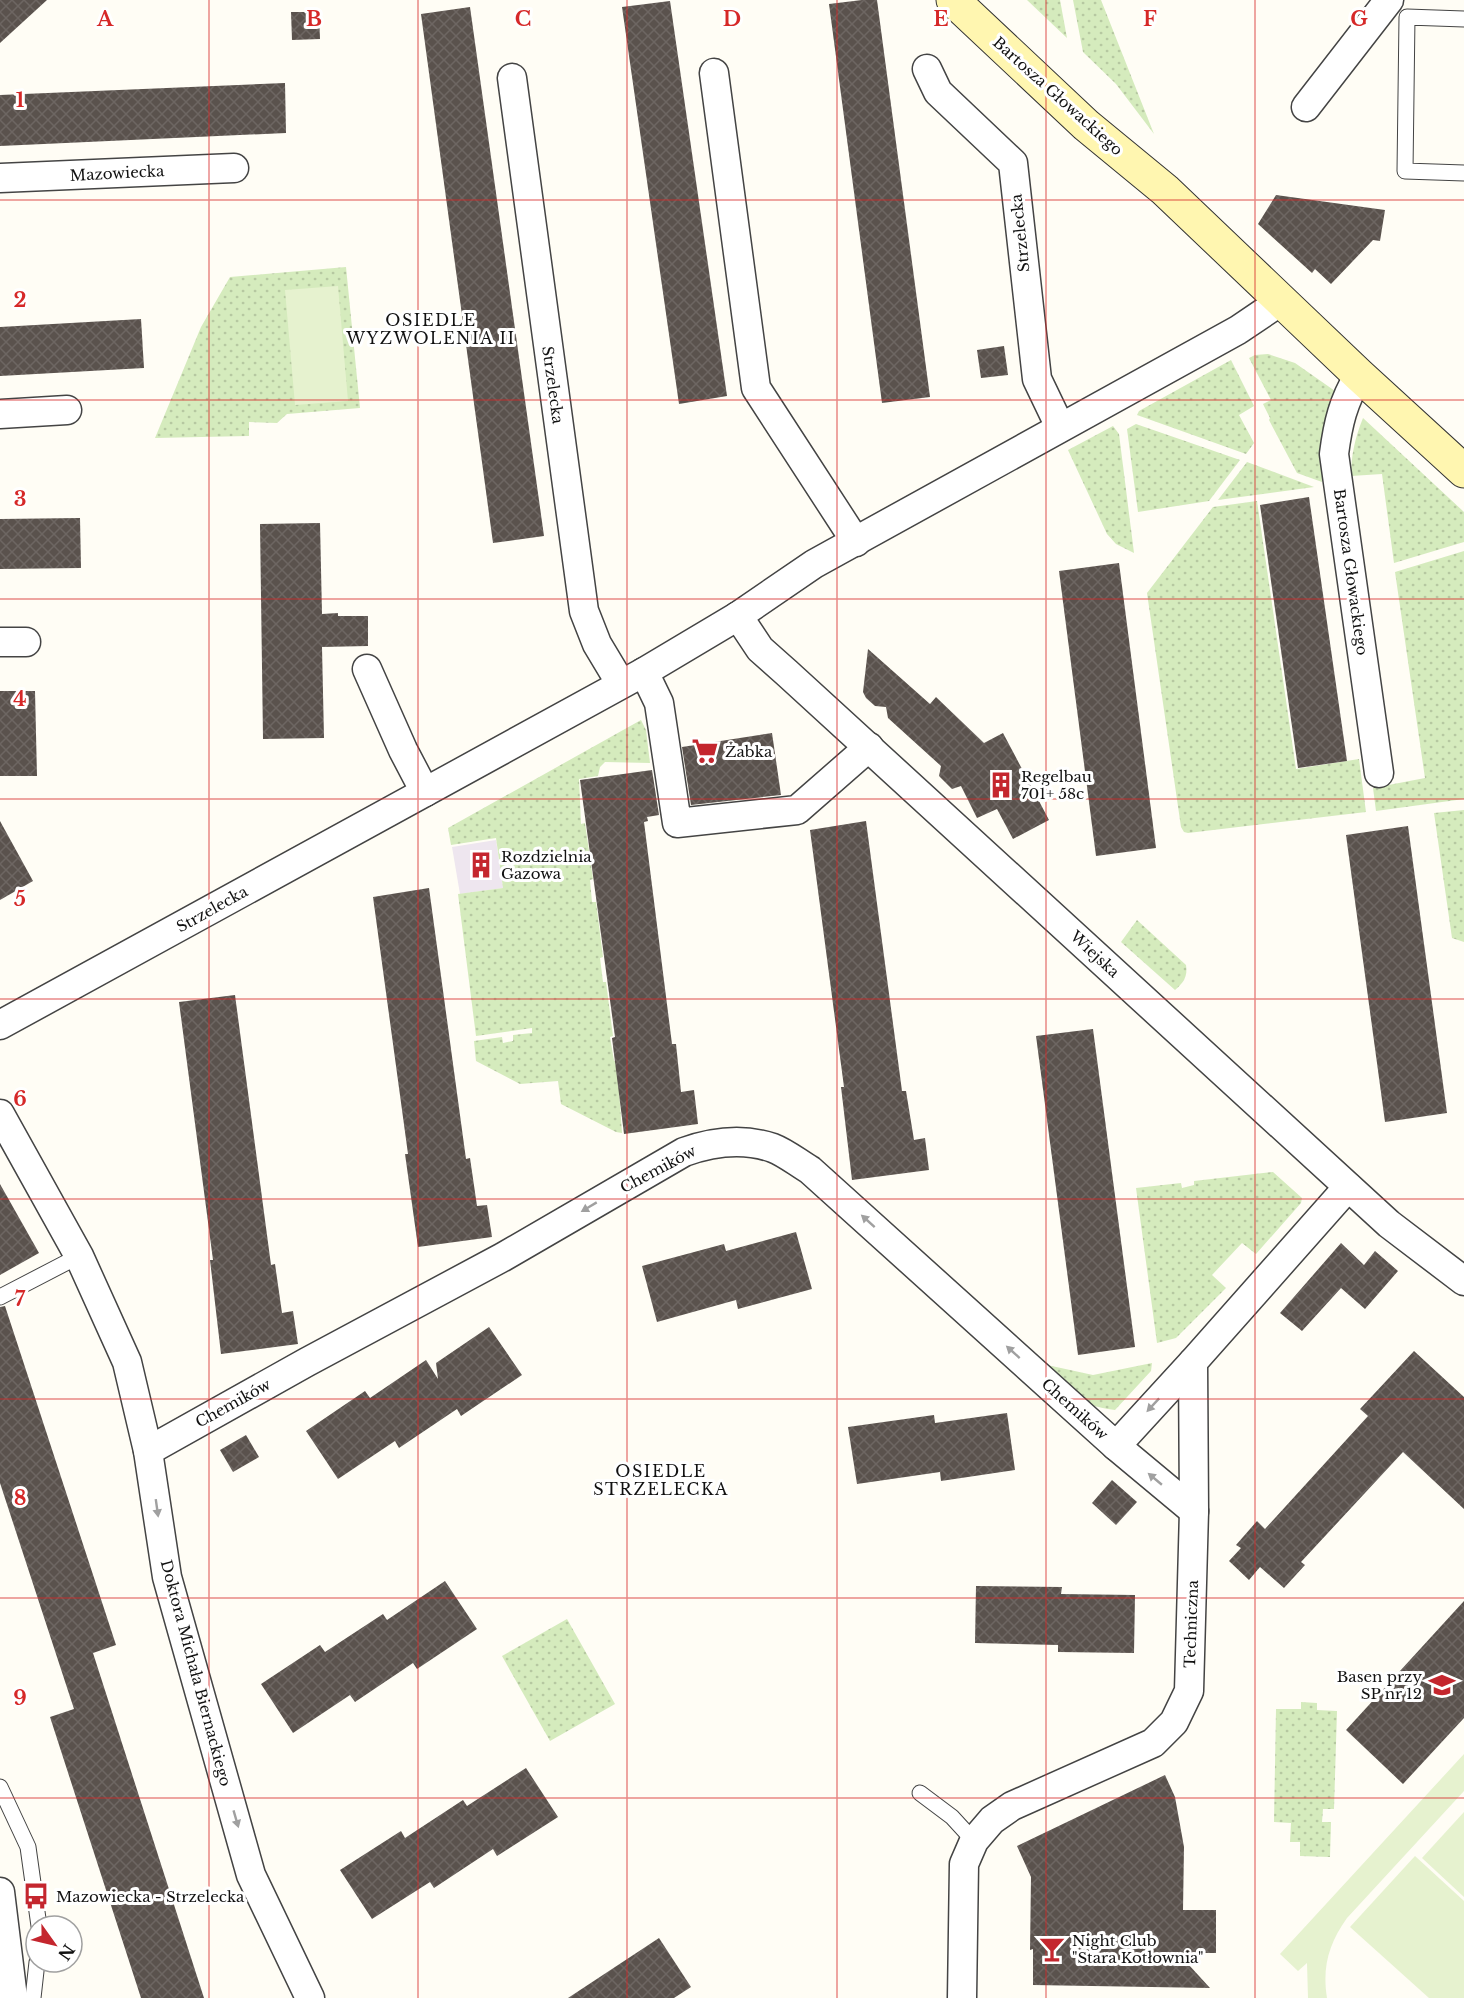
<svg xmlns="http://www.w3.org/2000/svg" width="1464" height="1998" viewBox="0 0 1464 1998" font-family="'Libre Baskerville',serif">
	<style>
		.industrial { fill: #eee6ef }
		.green { fill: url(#green-dots) }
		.pitch { fill: #e6f2cf }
		.building { fill: url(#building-cross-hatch) }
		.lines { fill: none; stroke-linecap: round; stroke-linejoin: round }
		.lane-casing { stroke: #444; stroke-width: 17 }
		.street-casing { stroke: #444; stroke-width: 31 }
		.secondary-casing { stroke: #333; stroke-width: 35 }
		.lane { stroke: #fff; stroke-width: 15 }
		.street { stroke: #fff; stroke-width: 28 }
		.secondary { stroke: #fff6b0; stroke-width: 33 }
		.oneway { fill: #a0a0a0 }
		.grid { fill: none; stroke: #d62828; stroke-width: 1.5; stroke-opacity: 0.55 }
		.labels { text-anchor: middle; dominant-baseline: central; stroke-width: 6; stroke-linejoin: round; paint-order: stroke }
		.street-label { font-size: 15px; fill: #111; stroke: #fff }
		.poi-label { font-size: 15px; fill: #111; stroke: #fff; text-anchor: start }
		.neighbourhood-label { font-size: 16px; letter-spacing: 1.5px; fill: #111; stroke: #fff }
		.grid-label { font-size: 20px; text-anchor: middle; font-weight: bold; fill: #d62828; stroke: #fff; stroke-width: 6; stroke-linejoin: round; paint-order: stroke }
	</style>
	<defs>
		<pattern id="green-dots" width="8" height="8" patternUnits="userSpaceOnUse" patternTransform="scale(1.5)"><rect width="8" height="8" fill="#d5ebbd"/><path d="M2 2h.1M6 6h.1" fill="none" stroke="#b6c8a1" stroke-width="1.8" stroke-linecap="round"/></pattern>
		<pattern id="building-cross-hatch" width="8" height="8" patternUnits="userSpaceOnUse" patternTransform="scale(1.5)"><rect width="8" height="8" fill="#5a524d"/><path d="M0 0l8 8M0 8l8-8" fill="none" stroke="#6d6662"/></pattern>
	</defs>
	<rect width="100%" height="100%" fill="#fffdf5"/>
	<!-- industrial -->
	<polygon class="industrial" points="496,840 503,888 460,894 452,847"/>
	<!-- green -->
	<g class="green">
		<polygon points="1027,0 1060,0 1067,38"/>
		<polygon points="1073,0 1101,0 1154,134 1116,84 1083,52"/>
		<polygon points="346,267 360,408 287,414 277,423 249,422 249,436 155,438 201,327 230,277"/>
		<polygon points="1268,354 1295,363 1335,391 1323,444 1322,482 1297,473 1269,420 1270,418 1263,404 1271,400 1249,358 1255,355"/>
		<polygon points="1231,360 1254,406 1239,415 1254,443 1246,454 1137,415 1139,411"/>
		<path d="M1363,418L1464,512V542L1394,563L1382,474L1351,476C1351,455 1355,438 1363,418Z"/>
		<polygon points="1136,424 1240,460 1209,501 1138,512 1127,429"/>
		<polygon points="1113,426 1119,434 1134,553 1116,544 1107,534 1068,450"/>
		<polygon points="1247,462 1314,487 1218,500"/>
		<polygon points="1257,501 1296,769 1359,759 1366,812 1188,833 1184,832 1181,827 1147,593 1213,507"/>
		<polygon points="1464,551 1464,799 1376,811 1373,788 1425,778 1395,572"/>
		<polygon points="641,720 646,730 650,763 605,762 600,767 598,776 579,779 581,824 585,823 593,879 590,880 592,902 596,902 603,957 600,958 603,982 606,982 613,1036 610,1037 614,1061 617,1061 622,1133 616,1132 561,1104 558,1081 520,1084 476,1061 474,1041 502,1037 503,1043 513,1041 513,1035 532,1033 532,1028 476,1036 458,894 503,888 496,838 451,845 448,828"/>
		<polygon points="1464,810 1464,942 1452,938 1434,813"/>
		<path d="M1137,920L1186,965C1188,977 1183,983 1175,990L1121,942Z"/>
		<polygon points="1273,1172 1302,1198 1301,1203 1256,1254 1242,1243 1212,1275 1226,1288 1176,1338 1157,1343 1136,1188 1181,1183 1182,1188 1194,1185 1194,1181"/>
		<path d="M1038,1363L1093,1375L1152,1363L1151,1371L1115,1410C1076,1406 1065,1388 1038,1363Z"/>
		<polygon points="567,1619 615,1704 550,1741 502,1656"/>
		<polygon points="1301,1702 1317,1703 1317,1710 1337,1711 1334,1809 1323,1809 1322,1822 1331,1822 1330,1857 1300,1856 1300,1842 1290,1842 1291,1823 1274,1822 1276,1709 1301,1709"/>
	</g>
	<!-- pitch -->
	<g class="pitch">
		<polygon points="338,286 348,401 295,405 285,290"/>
		<path d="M1464,1754V1791L1347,1918C1329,1943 1322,1967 1327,1998H1308L1307,1963L1298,1971L1280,1954Z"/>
		<polygon points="1464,1812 1464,1897 1422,1858"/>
		<polygon points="1415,1856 1464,1901 1464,1998 1429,1998 1350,1927"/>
	</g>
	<!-- building -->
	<g class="building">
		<polygon points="0,0 47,0 0,43"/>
		<polygon points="862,0 877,0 930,397 882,403 829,4"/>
		<polygon points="670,1 727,396 679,404 622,7"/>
		<polygon points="470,7 544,536 493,543 421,14"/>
		<polygon points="291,12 319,12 320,39 292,40"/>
		<polygon points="285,83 286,133 0,146 0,95"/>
		<polygon points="1276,195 1385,210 1380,241 1373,240 1331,284 1315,269 1312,273 1258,224"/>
		<polygon points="141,319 144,368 0,376 0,327"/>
		<polygon points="1004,346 1008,375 981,378 977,350"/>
		<polygon points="1309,497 1347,761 1298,768 1260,505"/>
		<polygon points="80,518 81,568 0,569 0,519"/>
		<polygon points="320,523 322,614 338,613 338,616 368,616 368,646 322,647 324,738 263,739 260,524"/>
		<polygon points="1119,563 1156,848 1096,856 1059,571"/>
		<polygon points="868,649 930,704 936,697 984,743 1003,733 1049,820 1013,839 997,809 977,818 961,786 952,789 939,776 941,766 888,718 886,707 875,706 866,698 863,692"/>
		<polygon points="0,691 35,691 37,776 0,776"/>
		<polygon points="772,733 781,795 691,805 682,747"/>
		<polygon points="652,770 659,815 647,817 648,821 644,822 672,1044 676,1044 681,1092 694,1090 698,1124 624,1134 612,1038 615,1037 580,780"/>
		<polygon points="0,821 33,881 0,900"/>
		<polygon points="866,821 902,1091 906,1091 914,1140 925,1138 929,1170 852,1180 841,1087 844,1087 810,830"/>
		<polygon points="1408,826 1447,1113 1385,1122 1346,835"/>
		<polygon points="429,888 466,1159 470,1158 477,1206 487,1205 492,1237 418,1247 405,1154 408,1154 373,897"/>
		<polygon points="235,995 271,1265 275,1264 282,1313 293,1311 298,1344 221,1354 210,1260 213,1260 179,1002"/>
		<polygon points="1093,1029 1135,1347 1078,1355 1036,1036"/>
		<polygon points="0,1184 39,1253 0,1275"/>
		<polygon points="796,1232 812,1289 738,1309 736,1300 657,1322 642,1266 724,1244 726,1251"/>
		<polygon points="1341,1243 1364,1265 1375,1251 1398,1271 1365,1309 1341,1288 1302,1331 1280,1313"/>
		<polygon points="5,1306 116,1645 93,1653 204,1998 141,1998 50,1717 74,1709 0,1483 0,1307"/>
		<polygon points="489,1327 522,1375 461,1416 457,1409 399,1448 395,1441 338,1479 306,1431 365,1391 370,1398 426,1360 438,1379 436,1363"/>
		<polygon points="1414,1351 1464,1397 1464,1509 1403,1452 1301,1562 1305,1565 1284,1588 1260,1567 1249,1580 1229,1561 1241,1548 1236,1545 1257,1521 1265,1529 1368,1416 1360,1409"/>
		<polygon points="1007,1413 1015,1470 941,1481 940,1472 857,1484 848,1427 934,1415 935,1423"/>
		<polygon points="246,1435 259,1457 233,1472 220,1450"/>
		<polygon points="1112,1480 1137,1502 1116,1525 1092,1503"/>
		<polygon points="445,1581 477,1629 417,1669 413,1663 355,1702 350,1695 293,1733 261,1684 320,1645 325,1652 383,1614 387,1620"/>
		<polygon points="976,1586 1062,1587 1061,1594 1135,1595 1134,1653 1058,1652 1058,1645 975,1643"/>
		<polygon points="1464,1601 1464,1718 1403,1784 1346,1730"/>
		<polygon points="526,1768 558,1817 497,1856 493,1849 434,1888 430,1882 372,1919 340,1870 401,1831 405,1838 463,1800 467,1806"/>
		<polygon points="1165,1775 1175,1797 1184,1847 1183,1910 1216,1910 1216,1953 1178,1953 1210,1988 1033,1985 1033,1949 1030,1950 1031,1877 1017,1846"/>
		<polygon points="659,1938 691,1987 674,1998 568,1998"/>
	</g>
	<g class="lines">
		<!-- lane casing -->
		<g class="lane-casing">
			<g id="lane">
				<polyline points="1464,19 1407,17 1405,171 1464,173"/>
				<polyline points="0,1297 79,1256"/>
				<polyline points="0,1787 28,1847 39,1926"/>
				<polyline points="920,1793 952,1817 974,1841"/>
				<polyline points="33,1998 37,1962"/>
			</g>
		</g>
		<!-- street casing -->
		<g class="street-casing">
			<g id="street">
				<polyline points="927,69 938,92 1013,163 1037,379 1060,427"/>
				<polyline points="714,73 756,388 856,542"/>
				<polyline points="512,78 584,611 597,644 621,684"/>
				<polyline points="1306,107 1389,0"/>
				<polyline points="0,178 234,168"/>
				<path d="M1359,375C1343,402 1338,423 1334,454L1379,773"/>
				<polyline points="0,414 67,410"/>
				<polyline points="738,616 760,649 787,673 1389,1224 1464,1281"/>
				<polyline points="0,642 26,642"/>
				<polyline points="367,669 403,750 425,792"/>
				<polyline points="644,672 659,703 677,823 797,810 869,747"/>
				<polyline points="0,1025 644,672 738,616 814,564 1238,330 1281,301"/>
				<polyline points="0,1114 79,1256 127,1362 148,1451 167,1577 251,1875 310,1998"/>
				<polyline points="1116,1446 1194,1511"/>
				<path d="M148,1451L307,1362L503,1257L684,1152C712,1142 744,1138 773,1148C786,1153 798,1163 810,1170L1116,1446L1193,1362"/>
				<polyline points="0,1892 13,1998"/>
				<polyline points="962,1998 964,1864 974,1841 992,1820 1012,1806 1153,1743 1174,1722 1189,1691 1194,1511 1193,1362 1348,1187"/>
			</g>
		</g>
		<!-- secondary casing -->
		<g class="secondary-casing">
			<polyline id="secondary" points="953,0 1086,125 1165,190 1359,375 1464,471"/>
		</g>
		<!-- lane -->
		<use href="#lane" class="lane"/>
		<!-- street -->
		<use href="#street" class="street"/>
		<!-- secondary -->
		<use href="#secondary" class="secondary"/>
	</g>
	<!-- one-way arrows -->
	<defs><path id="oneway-solid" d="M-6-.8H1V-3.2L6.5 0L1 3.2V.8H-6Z" transform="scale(1.5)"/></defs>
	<g class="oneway">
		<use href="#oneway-solid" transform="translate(589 1207) rotate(149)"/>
		<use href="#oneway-solid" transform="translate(868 1221) rotate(-138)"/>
		<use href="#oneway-solid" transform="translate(1013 1352) rotate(-138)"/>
		<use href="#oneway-solid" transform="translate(1153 1405) rotate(133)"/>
		<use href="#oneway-solid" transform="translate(1155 1479) rotate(-140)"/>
		<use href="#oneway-solid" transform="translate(157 1508) rotate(82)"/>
		<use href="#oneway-solid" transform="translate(236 1819) rotate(74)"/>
	</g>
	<!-- grid -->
	<path class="grid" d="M209,0V1998M418,0V1998M627,0V1998M837,0V1998M1046,0V1998M1255,0V1998M0,200H1464M0,400H1464M0,599H1464M0,799H1464M0,999H1464M0,1199H1464M0,1399H1464M0,1598H1464M0,1798H1464"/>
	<!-- icons -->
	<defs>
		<g id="supermarket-bare" transform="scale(2.07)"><path d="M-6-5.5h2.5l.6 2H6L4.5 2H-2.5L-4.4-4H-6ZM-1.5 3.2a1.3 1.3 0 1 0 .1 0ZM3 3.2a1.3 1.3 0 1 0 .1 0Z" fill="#c4262e" stroke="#fff" stroke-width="2.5" paint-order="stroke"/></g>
		<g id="building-bare" transform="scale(2.07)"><path d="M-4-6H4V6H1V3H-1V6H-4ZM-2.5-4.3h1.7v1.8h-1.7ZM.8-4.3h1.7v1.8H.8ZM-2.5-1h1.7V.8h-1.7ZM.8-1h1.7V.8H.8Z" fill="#c4262e" stroke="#fff" stroke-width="2.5" paint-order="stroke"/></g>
		<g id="school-bare" transform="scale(2.07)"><path d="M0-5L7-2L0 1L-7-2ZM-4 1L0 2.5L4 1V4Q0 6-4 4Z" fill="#c4262e" stroke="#fff" stroke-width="2.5" paint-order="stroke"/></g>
		<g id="bus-bare" transform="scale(2.07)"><path d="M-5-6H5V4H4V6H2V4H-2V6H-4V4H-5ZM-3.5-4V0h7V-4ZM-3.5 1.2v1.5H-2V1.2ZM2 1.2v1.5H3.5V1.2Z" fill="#c4262e" stroke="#fff" stroke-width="2.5" paint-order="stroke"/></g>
		<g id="bar-bare" transform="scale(2.07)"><path d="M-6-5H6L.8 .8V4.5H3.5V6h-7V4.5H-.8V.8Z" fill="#c4262e" stroke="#fff" stroke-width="2.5" paint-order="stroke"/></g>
	</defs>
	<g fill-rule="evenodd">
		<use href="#supermarket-bare" x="705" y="751"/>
		<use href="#building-bare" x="1001" y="785"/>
		<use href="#building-bare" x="481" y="865"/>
		<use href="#school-bare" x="1442" y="1685"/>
		<use href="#bus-bare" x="36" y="1896"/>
		<use href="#bar-bare" x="1052" y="1949"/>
	</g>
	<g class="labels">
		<!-- street labels -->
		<g class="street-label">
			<text transform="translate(1058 96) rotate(42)">Bartosza Głowackiego</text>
			<text transform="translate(117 173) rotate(-3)">Mazowiecka</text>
			<text transform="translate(1020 233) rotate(-96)">Strzelecka</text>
			<text transform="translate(553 385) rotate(82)">Strzelecka</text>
			<text transform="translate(1351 572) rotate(82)">Bartosza Głowackiego</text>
			<text transform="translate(212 909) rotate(-29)">Strzelecka</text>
			<text transform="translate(1095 954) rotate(43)">Wiejska</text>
			<text transform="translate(658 1169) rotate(-28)">Chemików</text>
			<text transform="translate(233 1403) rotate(-29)">Chemików</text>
			<text transform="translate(1075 1409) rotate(42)">Chemików</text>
			<text transform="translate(1191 1624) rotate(-88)">Techniczna</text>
			<text transform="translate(196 1673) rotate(75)">Doktora Michała Biernackiego</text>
		</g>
		<!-- poi labels -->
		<g class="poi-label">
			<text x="725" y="751">Żabka</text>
			<text x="1021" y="776">Regelbau<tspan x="1021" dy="17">701+ 58c</tspan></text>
			<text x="501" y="856">Rozdzielnia<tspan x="501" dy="17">Gazowa</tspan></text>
			<text x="1422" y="1676" text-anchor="end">Basen przy<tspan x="1422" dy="17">SP nr 12</tspan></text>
			<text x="56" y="1896">Mazowiecka - Strzelecka</text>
			<text x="1072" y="1940">Night Club<tspan x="1072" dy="17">"Stara Kotłownia"</tspan></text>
		</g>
		<!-- neighbourhood labels -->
		<g class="neighbourhood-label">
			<text x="431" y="320">OSIEDLE<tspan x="431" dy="18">WYZWOLENIA II</tspan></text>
			<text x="661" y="1471">OSIEDLE<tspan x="661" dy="18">STRZELECKA</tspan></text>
		</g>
	</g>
	<g class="grid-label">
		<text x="105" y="26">A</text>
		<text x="314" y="26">B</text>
		<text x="523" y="26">C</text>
		<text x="732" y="26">D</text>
		<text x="941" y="26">E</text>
		<text x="1150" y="26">F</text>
		<text x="1359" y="26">G</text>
		<text x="20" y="107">1</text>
		<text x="20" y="307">2</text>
		<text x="20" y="506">3</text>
		<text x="20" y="706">4</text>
		<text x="20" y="906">5</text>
		<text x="20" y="1106">6</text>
		<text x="20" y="1306">7</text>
		<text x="20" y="1505">8</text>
		<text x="20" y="1705">9</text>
	</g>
	<!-- north arrow -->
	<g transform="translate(54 1944) rotate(124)"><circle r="28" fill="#ffffff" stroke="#a0a0a0" stroke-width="1.5"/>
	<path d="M0-4.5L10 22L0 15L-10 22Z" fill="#c4262e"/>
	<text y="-9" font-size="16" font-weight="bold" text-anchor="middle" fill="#111111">N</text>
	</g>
</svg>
